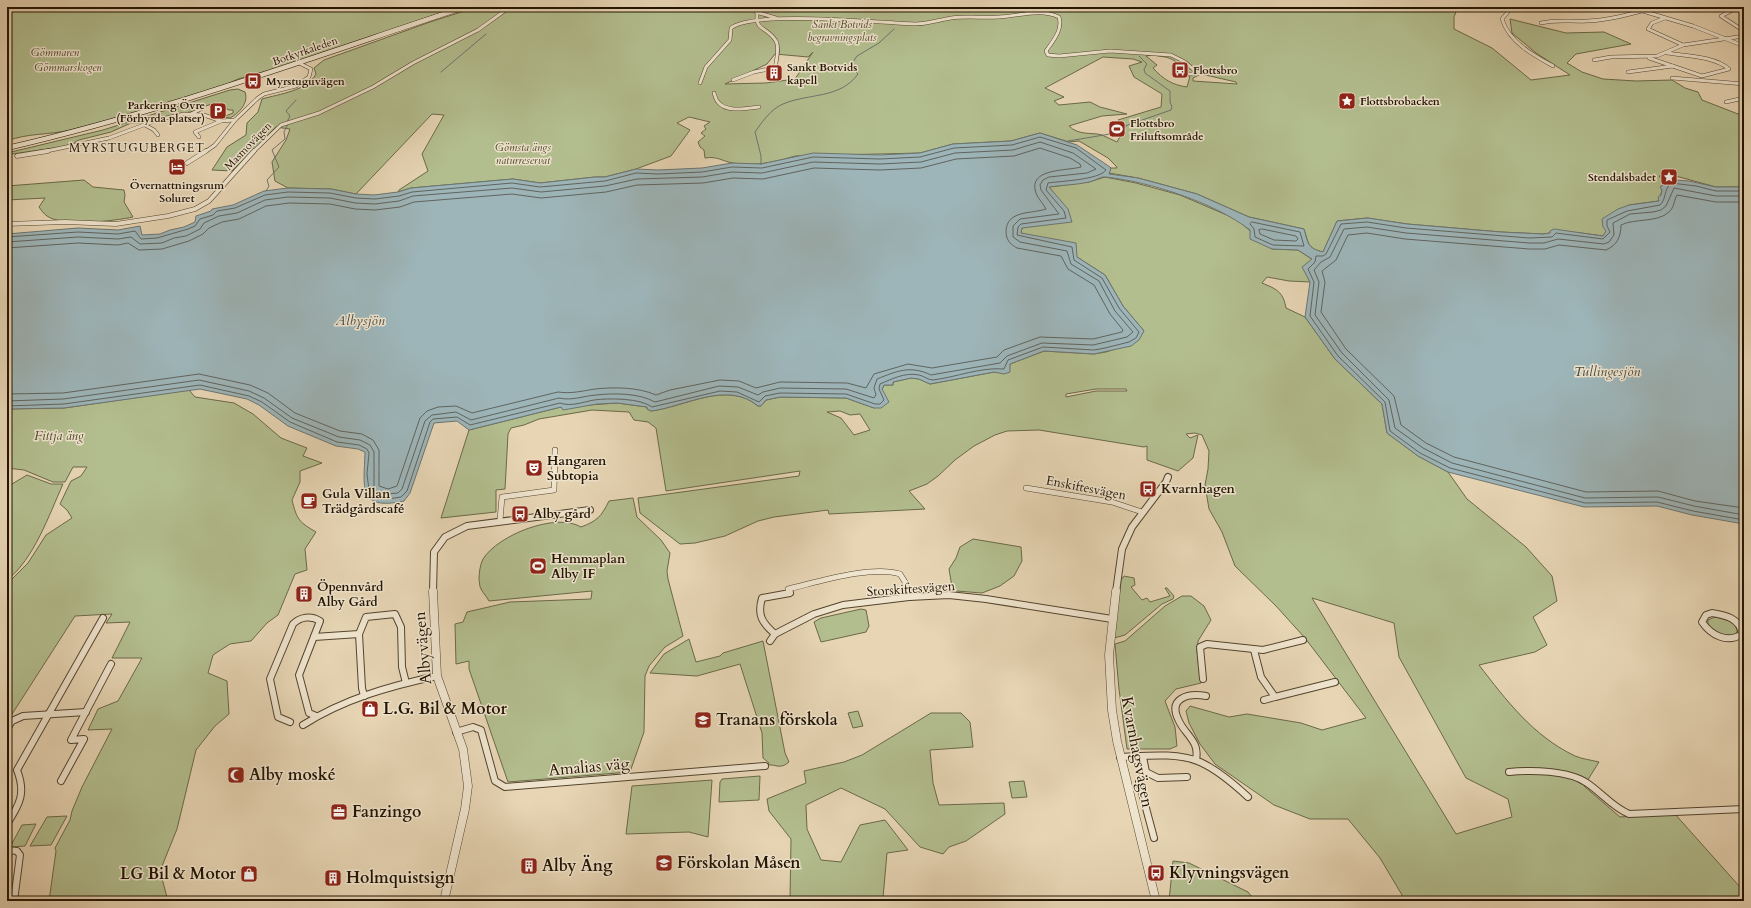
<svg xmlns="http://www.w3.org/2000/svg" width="1751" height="908" viewBox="0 0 1751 908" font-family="Cardo,serif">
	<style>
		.green { fill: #b3be8f; stroke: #6a6948; fill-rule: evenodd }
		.water { fill: #9db5b9; stroke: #6c7570 }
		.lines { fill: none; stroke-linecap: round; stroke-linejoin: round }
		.shore { stroke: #60645e; stroke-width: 1 }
		.stream { stroke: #6c7570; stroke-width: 1 }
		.minor-far3-casing { stroke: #53442e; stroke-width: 4 }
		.minor-far2-casing { stroke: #53442e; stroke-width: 5 }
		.minor-far1-casing { stroke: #53442e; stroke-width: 6 }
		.minor-casing { stroke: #53442e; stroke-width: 8 }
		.tertiary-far1-casing { stroke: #53442e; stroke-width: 8 }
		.tertiary-casing { stroke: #53442e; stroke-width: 9 }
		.secondary-casing { stroke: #221402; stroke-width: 5.5 }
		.minor-far3 { stroke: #efe4ce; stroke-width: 3 }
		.minor-far2 { stroke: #efe4ce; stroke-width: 4 }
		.minor-far1 { stroke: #efe4ce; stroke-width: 5 }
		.minor { stroke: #efe4ce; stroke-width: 6 }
		.tertiary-far1 { stroke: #efe4ce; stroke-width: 6 }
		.tertiary { stroke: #efe4ce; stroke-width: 8 }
		.secondary { stroke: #efe4ce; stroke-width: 4.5 }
		.labels { text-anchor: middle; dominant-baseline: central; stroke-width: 3; stroke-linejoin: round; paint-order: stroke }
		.far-park-label { font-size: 11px; font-style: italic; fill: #4e472c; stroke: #efe4ce }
		.far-street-label { font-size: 11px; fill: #221402; stroke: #efe4ce }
		.far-poi-label { font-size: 11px; font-weight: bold; fill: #221402; stroke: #efe4ce; text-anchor: start }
		.far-neighbourhood-label { font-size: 12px; letter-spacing: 1px; fill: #221402; stroke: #efe4ce }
		.park-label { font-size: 13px; font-style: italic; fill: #4e472c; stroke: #efe4ce }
		.poi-label { font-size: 13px; font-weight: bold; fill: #221402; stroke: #efe4ce; text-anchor: start }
		.street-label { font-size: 13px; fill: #221402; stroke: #efe4ce }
		.water-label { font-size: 14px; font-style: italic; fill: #4d4c42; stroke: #efe4ce }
		.near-street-label { font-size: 16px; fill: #221402; stroke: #efe4ce }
		.near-poi-label { font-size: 16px; font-weight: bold; fill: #221402; stroke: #efe4ce; text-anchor: start }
	</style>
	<rect width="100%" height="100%" fill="#e7d5b4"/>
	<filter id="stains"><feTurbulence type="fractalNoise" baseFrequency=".005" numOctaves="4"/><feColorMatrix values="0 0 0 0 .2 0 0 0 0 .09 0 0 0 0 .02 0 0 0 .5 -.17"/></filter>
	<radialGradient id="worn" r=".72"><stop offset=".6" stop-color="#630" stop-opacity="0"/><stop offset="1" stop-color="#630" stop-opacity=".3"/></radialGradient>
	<!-- green -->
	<g class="green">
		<path d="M7,7H458L274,69L238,79L227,84C175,101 123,117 70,130C50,135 27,133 7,141Z"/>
		<path d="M477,7H1458L1454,17V29L1492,48L1531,80L1570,75L1536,53L1512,33L1510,19L1566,33L1604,32L1631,44L1576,54L1567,63L1582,72L1603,79L1636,81L1672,80L1685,88L1698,92L1702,100L1738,114L1744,113V187H1716L1672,175L1659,176L1666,184L1662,190L1659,201L1629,205L1603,236L1581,233H1550L1543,234L1501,232L1407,224L1367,218L1337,221L1323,252C1307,248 1309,244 1304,229L1249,217L1197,194L1138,178L1109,173L1111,168H1117L1116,166L1108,158L1079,141L1069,142L1040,133L1011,141L953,144L920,153L795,156C775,162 754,167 733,163C721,161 718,156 705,158L704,150L700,147L698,142L705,136L701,133L706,129L704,126L710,122L689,117L677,123L690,130L671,156L636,169L605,177H595L540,183L513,179L411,188L398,192L399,190L428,171L422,154L444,115L432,114L356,194L331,189L288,188L275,181L272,162L286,140L290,129L276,127L232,171L212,170L227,147L246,135L247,123L258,112L262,99C279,94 307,91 316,74L314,68L324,60L430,22ZM813,52L795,79L766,83L725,84L767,64L775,54L808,57ZM1152,55C1163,57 1171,56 1179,65L1174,69L1184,76H1190L1187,87C1172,85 1163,79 1153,68L1157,65L1146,56ZM1103,57L1133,59L1142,62L1129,66L1134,77L1162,94L1161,107L1118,120L1126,126L1117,142C1112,140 1107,137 1102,135C1092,132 1079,136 1069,126L1102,116L1127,114L1100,107L1090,102L1059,105L1054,101L1064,97L1045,88ZM1201,74L1236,82L1237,84L1193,81V78Z"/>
		<path d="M238,89L245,92C249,103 239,113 230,118L223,117L233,113V110H229L214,103L190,112L142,125V123H131L111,132L79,140L75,142L74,145L12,154L7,157V153L103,130L230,90Z"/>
		<path d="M1105,177L1136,183L1180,195L1236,219L1272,249L1298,250L1313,260L1303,267L1310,282L1289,281L1267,277L1262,283C1276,289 1283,291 1286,308L1305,317L1335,359L1382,404L1387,433L1418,456L1448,472L1467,499L1526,547L1552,576L1557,601L1533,617L1547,645L1535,652L1479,665C1506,700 1533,736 1575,756C1582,759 1591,760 1599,762L1584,786L1620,817L1674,813L1740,887L1744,895V901H1401L1402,895L1380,858L1348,819H1310L1274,805L1215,764L1200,744L1189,723L1186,711L1190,706L1229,717L1247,714L1301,723L1322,730L1366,718L1305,638L1276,606L1235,566L1222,532L1209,509L1205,485L1208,469L1209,451L1202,435L1195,433L1186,434L1190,438L1198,435L1193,458L1178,471L1147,460V446L1144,447L1039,430L1007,431L995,435L974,446L955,460L938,476L927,484L909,491L925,509L829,514L828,510L774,517L758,521L725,536L695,543L680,544L640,513L638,498L799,476L800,471L666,491L656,428L648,422L634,420L629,412L592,410L539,419L524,425L511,428L508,434L505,489L496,490V512L441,518L469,430L561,407L617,403L647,407V409L651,411C685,407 727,380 758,406H761L766,400L780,397L846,398L874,408L884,385H893V382L911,378L919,379L930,384L994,372H999L1009,368L1010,364L1044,351L1094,354L1106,352L1118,348L1144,331L1123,306L1105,275L1077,257L1021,233L1022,228L1055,195L1049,187L1089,182ZM1096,389H1126L1127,391H1096L1066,397V394ZM840,411L850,415L860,414L870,430L854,435L841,418L827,412ZM1312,598L1394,623L1399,657L1466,778L1508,799L1512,817L1456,834Z"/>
		<path d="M84,180L93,187L124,190L125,195L124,202L133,217C115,221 62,227 47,216C44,214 41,210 39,207L45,198L7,200V186Z"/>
		<path d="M189,390L195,397L234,403L253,414L281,438L307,448L303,456L322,463L300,471V482L292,500C297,520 299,522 316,532L305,549L307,570L295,574L278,615L267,623L251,641L230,644L213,655L208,673L227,681L229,714L215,726L196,750L177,829L160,871L168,901H49L56,851L55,848L70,820L72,811L82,787L112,729L88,730L98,709L118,701L142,658H112L130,622L106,623L112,614L75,616L7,722V584L28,563L46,535L72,518L67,510L60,504L71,481L81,476L87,467H73L65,482H53L24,470L7,468V409L64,408Z"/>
		<path d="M27,475L51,484H63C49,515 34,559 7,580V487Z"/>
		<path d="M633,498L637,517L661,540L670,553L667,571L668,579L683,636L665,647L649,666L645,676L644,732L630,772L508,782L469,669V661L456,664L455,624L463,622L467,612L510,602L591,599L592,591L489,601C487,597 483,593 481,589C479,586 480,582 479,580C479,573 480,565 483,559C498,535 556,512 581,527C597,521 601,517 609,501Z"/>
		<polygon points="973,539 1021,547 1022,561 1014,576 1000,586 982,593 956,591 952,587 949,569 956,558 960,547"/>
		<polygon points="1124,576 1134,578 1135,585 1131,587 1142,600 1147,598 1150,602 1170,596 1165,588 1167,588 1174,596 1173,599 1162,604 1125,635 1114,638 1121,580"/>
		<polygon points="1182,596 1191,596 1204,606 1211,620 1198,641 1197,651 1201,683 1176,689 1165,701 1175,727 1177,746 1170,749 1127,749 1119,689 1115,644 1125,641 1165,606"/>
		<polygon points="861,609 866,610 869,626 866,632 821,642 814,622 821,618"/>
		<path d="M1715,617C1724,619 1732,620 1737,629V633C1728,640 1706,632 1708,620Z"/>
		<path d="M689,639L696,662L720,656L723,653L763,641L785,753L789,762C780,770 776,764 768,765L769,763L763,758L762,733L740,664L697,676L650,673L664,654Z"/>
		<polygon points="858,711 863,726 853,728 848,713"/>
		<polygon points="931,713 961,713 970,722 973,747 930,750 933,783 939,805 1004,803 1005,814 966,841 949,847 943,854 920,847 885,809 841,788 806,805 807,829 821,860 841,862 860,825 885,820 908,850 887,853 883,898 880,901 790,900 791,839 769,811 767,799 806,783 804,771 844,762 862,755"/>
		<polygon points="760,776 759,800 719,802 720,782 722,779"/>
		<polygon points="712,780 708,837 689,832 626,834 632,786"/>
		<polygon points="1024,781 1027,797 1012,798 1009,782"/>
		<polygon points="67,816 51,845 30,846 47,817"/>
		<polygon points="36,824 25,846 10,847 22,825"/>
		<polygon points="1173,861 1189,863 1248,892 1255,901 1169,901"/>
	</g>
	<!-- water -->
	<path class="water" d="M1040,133L1077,145L1107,165L1111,168L1109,174L1138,178L1197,194L1249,217L1304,229C1308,243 1307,248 1323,252L1337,221L1368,218L1407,224L1501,232L1543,234L1550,233V231L1554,229L1603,236L1606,231L1603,227L1602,219L1618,209L1629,205L1659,201L1658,197L1661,195L1662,190L1660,187L1666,183L1663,179L1689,181L1716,187H1744V524L1692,515L1657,506L1584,507L1448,472L1418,456L1387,433L1382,404L1335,359L1305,317L1310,282L1302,267L1312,259L1298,250L1272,249L1250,239V230C1215,203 1151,182 1106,177C1101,176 1094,181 1089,182C1076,185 1062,185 1049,187L1068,209L1072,222L1022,228L1021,233L1076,243L1077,257L1105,275L1123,306L1144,331L1139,340L1131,346L1094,354L1044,351L1010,364V372L1004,374L994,372L930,384L919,379L911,378L893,382V385H884L882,389L889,402L881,408H874L846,398L780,397L766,400L761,406H758C727,380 684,407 651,411L647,409V407L617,403L597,404L563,410L561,407L469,430L457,421L434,423L410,493L404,501C357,511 364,487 365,452L358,449L336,446L288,426L259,405L247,399L200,389L64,408L7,409V234L78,228L118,230L140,226L142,235L160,234L170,230L184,227L195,222L196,216L211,211L212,209L233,205L264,191L288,188L331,189L356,194L374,195L398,192L411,188L513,179L540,183L595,177H605L636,169L658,170L702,168L732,163L761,164L813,153L880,155L920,153L953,144L1011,141Z"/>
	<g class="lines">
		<!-- shore -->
		<g class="shore">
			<path d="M1744,191H1716L1696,186L1671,183C1663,191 1667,198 1660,205L1627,211L1607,220V226L1610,232L1603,239L1556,233L1552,237L1529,238L1406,228L1367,222L1341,224L1326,254L1323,256H1316L1315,262L1308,269L1314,282L1310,316L1338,356L1385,402L1390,431L1420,453L1450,468L1585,503L1657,502L1693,511L1744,520"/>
			<polyline points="1744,196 1716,196 1674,188 1666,206 1661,210 1653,212 1630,214 1613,223 1614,235 1609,242 1604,244 1558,239 1544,243 1529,243 1406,233 1367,227 1344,229 1330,257 1321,262 1314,270 1319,282 1315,315 1342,353 1389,400 1395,428 1423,448 1452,463 1585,498 1658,497 1694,506 1744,515"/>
			<path d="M1744,202H1716L1677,195C1674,200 1674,208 1669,212C1657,223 1635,218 1621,225C1621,237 1617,245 1606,250L1559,245L1545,249H1529L1405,239L1367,233L1348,235L1336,260L1322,271L1325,282L1321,312L1346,349L1394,396L1401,425L1426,443L1454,457L1586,492L1658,491L1695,501L1744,508"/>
			<polygon points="1252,222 1300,232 1304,246 1273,245 1255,237 1254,229 1250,224"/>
			<polygon points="1262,229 1296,236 1298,239 1296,241 1274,240 1260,234 1259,230"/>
			<path d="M7,237L78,232L118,234L135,231L141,239L157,238L188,229L195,226L200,219L213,215L217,211L235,208L265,195L288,192L330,193L356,198L375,199L399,196L412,192L512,183L540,187L605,181L636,173L658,174L702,172L732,167L762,168L813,157L880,159L920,157L954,148L1012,145L1040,137L1076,148L1106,170C1099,180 1060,181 1048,183L1046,190L1064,211L1066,218L1021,224L1018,227L1017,235L1072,247L1074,260L1102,278L1119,308L1139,332L1136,338L1129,342L1105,348L1094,350L1043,347L1008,360L1004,369C980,367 957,377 933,380C928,380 924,376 919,375C905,372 892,379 880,384L879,389L884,400L880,404H875L846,394L780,393L765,396L759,402L737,392L720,391L652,407C640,398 609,398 594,400C583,402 571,407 560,403L470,425L457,417L433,419L430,422L407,491L401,497L388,499L378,498L372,495L369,490L367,474L369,453L367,449L359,445L337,442L290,422L262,402L249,396L200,385L64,404L7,406"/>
			<path d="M7,242L78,237L118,239L131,237L140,244L162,243L174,238L186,236L200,229L204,223L219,216L237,213L265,200L288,197L330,198L355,203L375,204L399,201L413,196L512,188L541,192L605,186L637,179L702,177L732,172L762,173L813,162L880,164L921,162L955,153L1013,150L1040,142L1073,153L1096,169L1087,173L1049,177L1043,180L1040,185L1041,190L1059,214L1020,219L1013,226V237L1020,242L1067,251L1071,264L1099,281L1115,311L1133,332L1127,337L1093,345L1042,343L1007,356L1000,363L931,375C910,365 897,371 877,379L874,388L876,395L874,398L846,389L780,388L763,392L758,395L738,387L719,386L655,402C639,393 614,393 596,395C583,396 572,401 559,398L471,420L456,412L432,415L425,421L402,489L398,493L386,494L374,491V452L370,445L360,440L339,437L292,418L264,398L249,391L199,380L63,399L7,401"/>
			<path d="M7,248L78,243L118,245L128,243L139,250L162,249L189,241L203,234L209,228L222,222L239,219L266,206L289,203L330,204L355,209L375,210L400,207L414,202L512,194L541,198L606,192L637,185L703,183L733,178L763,179L814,168L880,170L921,168L956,159L1014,156L1040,148L1070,158L1080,164L1081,167C1067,171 1027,168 1036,193C1038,199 1043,203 1046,209C1031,214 1007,210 1006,231C1006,240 1010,244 1017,248L1061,256L1068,269L1094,285L1110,314L1123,330L1122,332L1093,339L1040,337L1004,350L997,357L932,368L908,364L874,374L866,388L847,383L780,382L756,388L739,381L720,380L670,390L656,395C638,387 614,387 595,389C582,391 571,394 558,392L472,413L456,406L438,407L427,411L420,418L397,486L388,489L379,486V450L373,440L362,434L340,431L295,413L268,393L250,385L199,374L63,393L7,394"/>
		</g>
		<!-- stream -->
		<g class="stream">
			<polyline points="855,69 851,65 857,56 879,43 894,29"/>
			<polyline points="441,72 486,34"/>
			<polyline points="287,122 290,116 286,111 296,100"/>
			<polyline points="1125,126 1171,110 1172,107 1170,102 1170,91 1145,73 1144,69 1147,64 1139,56"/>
			<polyline points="1068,141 1110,134 1111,132"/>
			<path d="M761,164V156L755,132C762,122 771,109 783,104C809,93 840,99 858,74L856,72"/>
			<polyline points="266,191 269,186 267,180 279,167 272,150 285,139 284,132 288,124"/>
		</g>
		<!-- minor-far3 casing -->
		<g class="minor-far3-casing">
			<g id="minor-far3">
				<path d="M758,7C753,33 765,24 776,41C780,48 776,61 775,69"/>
				<path d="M1512,7L1502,19C1509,42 1533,55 1553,66"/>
				<polyline points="1629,7 1693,26 1744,46"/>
				<polyline points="1733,10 1721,16 1744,31"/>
				<polyline points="756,12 776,18"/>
				<polyline points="1665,18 1652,23 1648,29 1683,45"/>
				<path d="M1541,23C1556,19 1572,22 1587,21C1611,20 1634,13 1657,7"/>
				<path d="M1649,58L1702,76L1729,69C1714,56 1686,56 1667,53"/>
				<polyline points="1594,60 1611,57 1657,56 1683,45 1744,36"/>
				<polyline points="1628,72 1673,66"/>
				<polyline points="1672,78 1744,84"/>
				<polyline points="733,80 754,72 774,68"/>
				<path d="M700,83L706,67L730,40L731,28C753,10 881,23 915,24C926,24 939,20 951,18C967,16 983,18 999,17C1020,16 1039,8 1059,17C1063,30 1053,41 1046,51L1048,55L1059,56L1110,51L1171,55L1185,62L1194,70V74H1187L1183,72L1187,64"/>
				<path d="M714,93C715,96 716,100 718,102C726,113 748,108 759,107"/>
				<polyline points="1726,102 1744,98"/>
				<polyline points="191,114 203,108"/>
				<polyline points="145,125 154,130 158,135"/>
				<polyline points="199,137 195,132 221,121"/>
				<polyline points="42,152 109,138 157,120 184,114 204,115 221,121 235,120"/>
				<polyline points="205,152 215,145 235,120 258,98 264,94 296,86 309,77 311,69 301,64"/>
				<polyline points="253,152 281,125 319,113 373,87 413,63 478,30 510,7"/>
			</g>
		</g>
		<!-- minor-far2 casing -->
		<g class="minor-far2-casing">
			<g id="minor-far2">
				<polyline points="17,156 48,151"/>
				<polyline points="187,163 206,151"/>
				<polyline points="7,224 65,222 116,224 168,216 195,209 209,201 254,151"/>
			</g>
		</g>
		<!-- minor-far1 casing -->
		<g class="minor-far1-casing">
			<g id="minor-far1">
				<polyline points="1026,488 1112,502 1142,512"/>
				<polyline points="500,520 502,497 554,490 555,450"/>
				<path d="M790,592L788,589C818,582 871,565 900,574L905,582L908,592"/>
			</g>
		</g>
		<!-- minor casing -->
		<g class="minor-casing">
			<g id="minor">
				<path d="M789,591L790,593L762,598C757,615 762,623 775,634L814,614L843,605L909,597"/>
				<polyline points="908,591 909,597"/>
				<polyline points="909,597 949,595 986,599 1112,619"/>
				<path d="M1712,613C1725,615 1740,618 1742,634C1727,644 1711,635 1702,622L1706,615Z"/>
				<polyline points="314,637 359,634"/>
				<polyline points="770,641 775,634"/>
				<polyline points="1254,650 1261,677 1275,697 1335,682"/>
				<polyline points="1203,679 1200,647 1207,644 1263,650 1303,640"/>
				<polyline points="364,696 362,688 359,634 366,617 395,614 401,627 402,667 406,683"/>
				<polyline points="1264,700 1275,697"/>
				<path d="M290,722L278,717L270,679L293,624C300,617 311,615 320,621L299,675L309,713L316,716"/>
				<path d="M303,725C344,699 390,686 437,676"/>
				<polyline points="7,729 12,721 23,716 86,712"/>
				<polyline points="456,732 473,727 481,730 495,781 505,787 765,766"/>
				<path d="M1120,757C1145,756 1177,752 1200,762C1218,770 1234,784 1248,797"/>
				<polyline points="1143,757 1146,772 1139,782 1154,838"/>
				<path d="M1196,760C1197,755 1197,750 1195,745C1191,736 1183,730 1179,721C1167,698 1188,693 1206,696"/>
				<polyline points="1146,772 1158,778 1187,777"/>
				<path d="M1509,772C1531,770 1568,770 1587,783C1602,793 1612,807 1629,814L1744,809"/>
				<polyline points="61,781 84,739 71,740 111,664"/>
				<path d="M7,824C20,804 26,793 17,770L103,618"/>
				<polyline points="7,850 17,851 20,855 14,901"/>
			</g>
		</g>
		<!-- tertiary-far1 casing -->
		<g class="tertiary-far1-casing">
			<g id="tertiary-far1">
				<polyline points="433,592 434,552 445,537 467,526 590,510"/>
				<polyline points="1116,592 1122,549 1132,527 1166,482 1168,477"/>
			</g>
		</g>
		<!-- tertiary casing -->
		<g class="tertiary-casing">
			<g id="tertiary">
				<polyline points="433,591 437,676 463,749 468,786 465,809 444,901"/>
				<polyline points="1116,591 1109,655 1112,710 1117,741 1156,901"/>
			</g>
		</g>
		<!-- secondary casing -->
		<g class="secondary-casing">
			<path id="secondary" d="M7,148C163,112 313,57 465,7"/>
		</g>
		<!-- minor-far3 -->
		<use href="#minor-far3" class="minor-far3"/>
		<!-- minor-far2 -->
		<use href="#minor-far2" class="minor-far2"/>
		<!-- minor-far1 -->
		<use href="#minor-far1" class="minor-far1"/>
		<!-- minor -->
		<use href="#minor" class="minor"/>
		<!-- tertiary-far1 -->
		<use href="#tertiary-far1" class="tertiary-far1"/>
		<!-- tertiary -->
		<use href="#tertiary" class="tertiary"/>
		<!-- secondary -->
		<use href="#secondary" class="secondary"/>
	</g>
	<!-- icons -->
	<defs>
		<g id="bus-square" transform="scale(0.9)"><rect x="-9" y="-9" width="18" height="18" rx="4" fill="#8f2418" stroke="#efe4ce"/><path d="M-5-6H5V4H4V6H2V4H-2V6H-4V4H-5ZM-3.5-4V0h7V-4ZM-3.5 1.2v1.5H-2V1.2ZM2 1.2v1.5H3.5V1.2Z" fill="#fff"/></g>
		<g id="building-square" transform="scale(0.9)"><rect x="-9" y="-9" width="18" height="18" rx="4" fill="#8f2418" stroke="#efe4ce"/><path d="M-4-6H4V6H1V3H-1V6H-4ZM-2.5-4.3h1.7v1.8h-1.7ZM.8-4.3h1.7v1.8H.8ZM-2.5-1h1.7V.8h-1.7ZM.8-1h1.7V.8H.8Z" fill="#fff"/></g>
		<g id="sight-square" transform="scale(0.9)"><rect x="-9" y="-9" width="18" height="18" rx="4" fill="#8f2418" stroke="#efe4ce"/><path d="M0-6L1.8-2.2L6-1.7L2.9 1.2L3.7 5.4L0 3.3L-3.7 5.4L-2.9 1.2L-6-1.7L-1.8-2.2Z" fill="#fff"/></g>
		<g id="parking-square" transform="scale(0.9)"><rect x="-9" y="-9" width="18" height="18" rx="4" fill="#8f2418" stroke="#efe4ce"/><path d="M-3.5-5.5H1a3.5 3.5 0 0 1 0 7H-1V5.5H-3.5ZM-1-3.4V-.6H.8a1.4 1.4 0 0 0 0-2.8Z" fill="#fff"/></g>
		<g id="stadium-square" transform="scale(0.9)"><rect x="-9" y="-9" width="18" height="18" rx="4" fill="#8f2418" stroke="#efe4ce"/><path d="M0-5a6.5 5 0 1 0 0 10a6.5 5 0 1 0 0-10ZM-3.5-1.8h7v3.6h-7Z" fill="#fff"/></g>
		<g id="hotel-square" transform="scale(0.9)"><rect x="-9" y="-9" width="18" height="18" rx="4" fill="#8f2418" stroke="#efe4ce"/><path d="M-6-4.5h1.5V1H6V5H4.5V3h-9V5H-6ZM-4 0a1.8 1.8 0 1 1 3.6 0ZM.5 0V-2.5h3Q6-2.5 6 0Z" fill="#fff"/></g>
		<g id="theatre-square" transform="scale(0.9)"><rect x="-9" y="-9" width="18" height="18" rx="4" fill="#8f2418" stroke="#efe4ce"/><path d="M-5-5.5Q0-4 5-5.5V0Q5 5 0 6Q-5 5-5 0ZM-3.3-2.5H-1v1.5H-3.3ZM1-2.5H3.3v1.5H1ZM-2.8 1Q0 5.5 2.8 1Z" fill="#fff"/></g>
		<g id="cafe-square" transform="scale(0.9)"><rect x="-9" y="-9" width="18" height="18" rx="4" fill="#8f2418" stroke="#efe4ce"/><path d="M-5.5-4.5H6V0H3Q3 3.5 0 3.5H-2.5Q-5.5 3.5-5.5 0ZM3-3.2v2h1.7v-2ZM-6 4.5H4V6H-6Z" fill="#fff"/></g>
		<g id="shop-square" transform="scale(0.9)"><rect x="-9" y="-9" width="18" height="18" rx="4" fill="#8f2418" stroke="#efe4ce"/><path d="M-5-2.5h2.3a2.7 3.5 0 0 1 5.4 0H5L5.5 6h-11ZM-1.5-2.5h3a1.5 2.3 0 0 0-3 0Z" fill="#fff"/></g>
		<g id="school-square" transform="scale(0.9)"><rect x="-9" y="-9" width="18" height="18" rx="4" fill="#8f2418" stroke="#efe4ce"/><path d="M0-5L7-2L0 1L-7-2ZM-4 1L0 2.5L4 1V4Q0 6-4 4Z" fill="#fff"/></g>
		<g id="mosque-square" transform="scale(0.9)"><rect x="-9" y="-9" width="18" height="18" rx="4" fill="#8f2418" stroke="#efe4ce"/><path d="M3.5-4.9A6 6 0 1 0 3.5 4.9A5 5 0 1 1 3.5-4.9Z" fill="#fff"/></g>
		<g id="office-square" transform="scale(0.9)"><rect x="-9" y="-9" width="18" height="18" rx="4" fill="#8f2418" stroke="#efe4ce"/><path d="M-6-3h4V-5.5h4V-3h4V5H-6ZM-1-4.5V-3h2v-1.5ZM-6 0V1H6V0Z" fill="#fff"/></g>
	</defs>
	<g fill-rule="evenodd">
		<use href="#bus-square" x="1180" y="70"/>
		<use href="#building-square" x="774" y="73"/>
		<use href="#bus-square" x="253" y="81"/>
		<use href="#sight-square" x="1347" y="101"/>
		<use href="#parking-square" x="218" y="111"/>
		<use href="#stadium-square" x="1117" y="129"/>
		<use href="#hotel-square" x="177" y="167"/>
		<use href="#sight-square" x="1669" y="177"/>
		<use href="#theatre-square" x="534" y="468"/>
		<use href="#bus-square" x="1148" y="489"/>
		<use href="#cafe-square" x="309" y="501"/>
		<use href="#bus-square" x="520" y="514"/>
		<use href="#stadium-square" x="538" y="566"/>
		<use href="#building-square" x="304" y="594"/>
		<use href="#shop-square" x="370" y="709"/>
		<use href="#school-square" x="703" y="720"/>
		<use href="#mosque-square" x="236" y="775"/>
		<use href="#office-square" x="339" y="812"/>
		<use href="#school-square" x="664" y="863"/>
		<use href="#building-square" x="529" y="866"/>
		<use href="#bus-square" x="1156" y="873"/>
		<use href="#shop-square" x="249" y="874"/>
		<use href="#building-square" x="333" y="878"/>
	</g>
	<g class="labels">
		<!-- far-park labels -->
		<g class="far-park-label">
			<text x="842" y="24">Sankt Botvids<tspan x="842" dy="13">begravningsplats</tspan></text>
			<text x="55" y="52">Gömmaren</text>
			<text x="68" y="67">Gömmarskogen</text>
			<text x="523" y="147">Gömsta ängs<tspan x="523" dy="13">naturreservat</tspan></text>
		</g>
		<!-- far-street labels -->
		<g class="far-street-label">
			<text transform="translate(305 51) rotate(-19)">Botkyrkaleden</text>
			<text transform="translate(248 146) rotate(-46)">Masmovägen</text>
		</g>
		<!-- far-poi labels -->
		<g class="far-poi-label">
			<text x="787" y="67">Sankt Botvids<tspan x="787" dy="13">kapell</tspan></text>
			<text x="1193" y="70">Flottsbro</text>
			<text x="266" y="81">Myrstuguvägen</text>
			<text x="1360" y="101">Flottsbrobacken</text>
			<text x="205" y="105" text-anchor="end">Parkering Övre<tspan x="205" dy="13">(Förhyrda platser)</tspan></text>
			<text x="1130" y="123">Flottsbro<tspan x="1130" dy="13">Friluftsområde</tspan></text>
			<text x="1656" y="177" text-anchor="end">Stendalsbadet</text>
			<text x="177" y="185" text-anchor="middle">Övernattningsrum<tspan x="177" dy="13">Soluret</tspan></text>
		</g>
		<!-- far-neighbourhood labels -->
		<g class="far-neighbourhood-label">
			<text x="137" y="148">MYRSTUGUBERGET</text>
		</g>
		<!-- park labels -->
		<g class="park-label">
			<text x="59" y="436">Fittja äng</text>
		</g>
		<!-- poi labels -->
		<g class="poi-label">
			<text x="547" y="461">Hangaren<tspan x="547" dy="15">Subtopia</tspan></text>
			<text x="1161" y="489">Kvarnhagen</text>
			<text x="322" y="494">Gula Villan<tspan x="322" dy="15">Trädgårdscafé</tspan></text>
			<text x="533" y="514">Alby gård</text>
			<text x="551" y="559">Hemmaplan<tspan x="551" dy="15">Alby IF</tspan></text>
			<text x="317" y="587">Öpennvård<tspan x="317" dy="15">Alby Gård</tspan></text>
		</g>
		<!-- street labels -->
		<g class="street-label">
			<text transform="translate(1086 488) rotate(11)">Enskiftesvägen</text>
			<text transform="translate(911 589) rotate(-4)">Storskiftesvägen</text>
		</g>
		<!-- water labels -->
		<g class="water-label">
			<text x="360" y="320">Albysjön</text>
			<text x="1607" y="371">Tullingesjön</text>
		</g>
		<!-- near-street labels -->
		<g class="near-street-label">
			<text transform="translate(423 648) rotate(-95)">Albyvägen</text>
			<text transform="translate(1137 752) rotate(79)">Kvarnhagsvägen</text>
			<text transform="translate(589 767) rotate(-5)">Amalias väg</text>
		</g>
		<!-- near-poi labels -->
		<g class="near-poi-label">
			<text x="383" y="709">L.G. Bil &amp; Motor</text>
			<text x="716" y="720">Tranans förskola</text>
			<text x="249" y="775">Alby moské</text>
			<text x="352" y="812">Fanzingo</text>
			<text x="677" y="863">Förskolan Måsen</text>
			<text x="542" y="866">Alby Äng</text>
			<text x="1169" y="873">Klyvningsvägen</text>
			<text x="236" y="874" text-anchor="end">LG Bil &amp; Motor</text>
			<text x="346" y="878">Holmquistsign</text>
		</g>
	</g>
	<!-- margin -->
	<rect width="1751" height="908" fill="none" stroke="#e7d5b4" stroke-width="24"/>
	<rect x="8" y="8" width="1735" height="892" fill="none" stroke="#221402" stroke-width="2"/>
	<rect x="12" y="12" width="1727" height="884" fill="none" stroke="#221402"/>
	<rect width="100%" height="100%" filter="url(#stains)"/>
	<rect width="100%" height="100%" fill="url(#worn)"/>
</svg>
